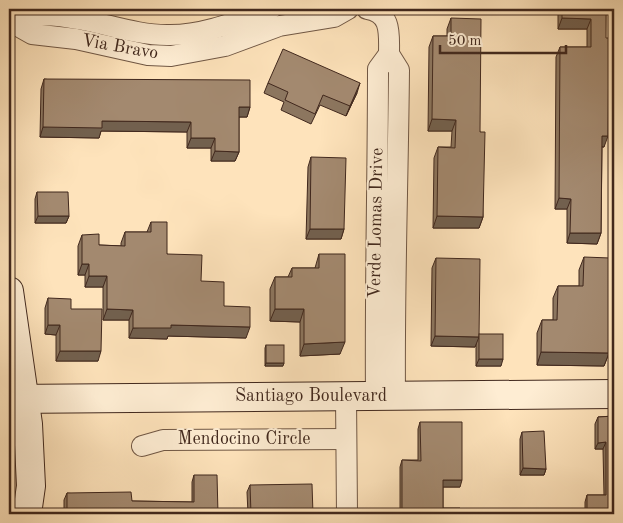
<svg xmlns="http://www.w3.org/2000/svg" width="623" height="523" viewBox="0 0 623 523" font-family="'Old Standard TT',serif">
	<style>
		.lines { fill: none; stroke-linecap: round; stroke-linejoin: round }
		.street-casing { stroke: #705744; stroke-width: 22 }
		.secondary-casing { stroke: #41281d; stroke-width: 30 }
		.street { stroke: #feedd3; stroke-width: 20 }
		.secondary { stroke: #feedd3; stroke-width: 28 }
		.wall { fill: #8c765f; stroke: #41281d }
		.shaded-wall { fill: #72604e; stroke: #41281d }
		.building { fill: #a3896f; stroke: #41281d }
		.labels { text-anchor: middle; dominant-baseline: central; stroke-width: 4; stroke-linejoin: round; paint-order: stroke }
		.street-label { font-size: 18px; fill: #41281d; stroke: #feedd3 }
	</style>
	<rect width="100%" height="100%" fill="#fee3bb"/>
	<filter id="stains"><feTurbulence type="fractalNoise" baseFrequency=".004" numOctaves="4"/><feColorMatrix values="0 0 0 0 .2 0 0 0 0 .09 0 0 0 0 .02 0 0 0 .5 -.17"/></filter>
	<radialGradient id="worn" r=".72"><stop offset=".6" stop-color="#630" stop-opacity="0"/><stop offset="1" stop-color="#630" stop-opacity=".3"/></radialGradient>
	<g class="lines">
		<!-- street casing -->
		<g class="street-casing">
			<g id="street">
				<path d="M367,9C392,13 389,34 389,54"/>
				<path d="M9,16C32,15 54,14 77,19C108,24 136,35 167,35C203,36 238,21 271,9"/>
				<polyline points="9,21 32,34 76,39 148,55 171,56 225,46 279,26 334,17 348,9"/>
				<polyline points="346,396 347,514"/>
				<path d="M376,396C375,287 378,178 378,69L389,54L399,70C398,178 394,287 395,396"/>
				<polyline points="142,446 163,440 346,439"/>
			</g>
		</g>
		<!-- secondary casing -->
		<g class="secondary-casing">
			<g id="secondary">
				<polyline points="9,291 28,424 31,486 27,514"/>
				<polyline points="9,399 614,394"/>
			</g>
		</g>
		<!-- street -->
		<use href="#street" class="street"/>
		<!-- secondary -->
		<use href="#secondary" class="secondary"/>
	</g>
	<!-- wall -->
	<g class="wall">
		<polygon points="558,9 606,9 604,147 602,147 601,233 597,244 567,243 567,209 555,209 556,57 560,47 587,47 587,29 558,29"/>
		<polygon points="451,18 480,132 483,217 479,228 433,228 434,158 438,147 451,147 452,131 428,131 429,47 433,36 447,36 447,29"/>
		<polygon points="44,79 250,107 247,117 239,117 239,152 235,161 211,161 211,148 187,148 187,132 101,131 99,138 40,137 41,89"/>
		<polygon points="268,83 357,93 346,116 320,105 311,124 281,110 284,102 264,93"/>
		<polygon points="311,157 344,229 341,239 306,239 308,167"/>
		<polygon points="37,192 69,216 66,223 35,223 35,199"/>
		<polygon points="151,222 167,254 201,281 224,306 246,338 168,336 167,339 129,338 129,320 103,320 103,287 85,287 85,275 78,275 78,246 82,235 99,245 121,246 121,243 125,232 147,232"/>
		<polygon points="319,254 340,354 300,356 300,322 270,321 270,289 275,277 288,277 292,268 315,268"/>
		<polygon points="584,257 609,353 604,366 537,365 537,333 542,320 553,320 553,298 558,286 579,286 579,270"/>
		<polygon points="436,258 479,334 501,366 476,366 476,343 475,347 431,346 432,268"/>
		<polygon points="48,298 71,309 98,361 56,361 56,335 45,334 45,308"/>
		<polygon points="266,345 283,366 265,366 265,348"/>
		<polygon points="614,416 614,514 585,514 585,502 587,495 604,495 603,449 595,449 595,424 598,417"/>
		<polygon points="420,422 460,487 443,487 443,508 461,514 400,514 400,467 402,460 418,460 418,429"/>
		<polygon points="522,432 546,469 544,475 520,475 520,439"/>
		<polygon points="194,475 218,514 64,514 64,500 67,493 132,501 192,502 192,482"/>
		<polygon points="250,485 313,514 248,514 247,492"/>
	</g>
	<!-- shaded-wall -->
	<g class="shaded-wall">
		<polygon points="562,18 591,19 587,29 558,29"/>
		<polygon points="360,83 357,93 346,116 350,106"/>
		<polygon points="239,107 250,107 247,117 235,117"/>
		<polygon points="432,119 456,120 452,131 428,131"/>
		<polygon points="102,121 191,122 187,132 101,131 99,138 40,137 43,127"/>
		<polygon points="602,136 608,136 604,147 598,146"/>
		<polygon points="191,138 215,138 211,148 187,148"/>
		<polygon points="215,151 239,152 235,161 211,161"/>
		<polygon points="559,198 571,199 567,209 555,209"/>
		<polygon points="38,216 69,216 66,223 35,223"/>
		<polygon points="437,216 483,217 479,228 433,228"/>
		<polygon points="310,229 344,229 341,239 306,239"/>
		<polygon points="570,233 601,233 597,244 567,243"/>
		<polygon points="82,264 89,264 85,275 78,275"/>
		<polygon points="89,276 107,276 103,287 85,287"/>
		<polygon points="107,309 133,310 129,320 103,320"/>
		<polygon points="275,309 304,309 300,322 270,321"/>
		<polygon points="48,325 60,325 56,335 45,334"/>
		<polygon points="171,325 250,327 246,338 168,336 167,339 129,338 133,328"/>
		<polygon points="435,336 479,337 475,347 431,346"/>
		<polygon points="345,342 340,354 300,356 304,344"/>
		<polygon points="60,351 101,351 98,361 56,361"/>
		<polygon points="541,352 609,353 604,366 537,365"/>
		<polygon points="479,359 503,359 501,366 476,366"/>
		<polygon points="266,363 284,363 283,366 265,366"/>
		<polygon points="606,442 603,449 595,449 598,443"/>
		<polygon points="523,468 546,469 544,475 520,475"/>
		<polygon points="443,480 462,480 460,487 441,487"/>
	</g>
	<!-- building -->
	<g class="building">
		<polygon points="562,9 606,9 606,38 609,38 608,136 602,136 601,233 570,233 571,199 559,198 560,47 591,47 591,19 562,18"/>
		<polygon points="451,18 481,19 480,132 485,132 483,217 437,216 438,147 455,148 456,120 432,119 433,36 451,36"/>
		<polygon points="283,49 360,83 350,106 323,95 315,114 285,100 288,92 268,83"/>
		<polygon points="44,79 250,80 250,107 239,107 239,152 215,151 215,138 191,138 191,122 102,121 102,128 43,127"/>
		<polygon points="311,157 346,158 344,229 310,229"/>
		<polygon points="37,192 68,192 69,216 38,216"/>
		<polygon points="151,222 167,222 167,254 202,255 201,281 224,282 224,306 250,307 250,327 171,325 171,328 133,328 133,310 107,309 107,276 89,276 89,264 82,264 82,235 99,234 99,245 125,246 125,232 151,232"/>
		<polygon points="319,254 345,254 345,342 304,344 304,309 275,309 275,277 292,277 292,268 319,268"/>
		<polygon points="584,257 610,258 609,353 541,352 542,320 557,320 558,286 583,286"/>
		<polygon points="436,258 480,259 479,337 435,336"/>
		<polygon points="48,298 71,299 71,309 102,309 101,351 60,351 60,325 48,325"/>
		<rect x="479" y="334" width="24" height="25"/>
		<rect x="266" y="345" width="18" height="18"/>
		<polygon points="614,416 614,514 587,514 587,495 606,495 606,442 598,443 598,417"/>
		<polygon points="420,422 462,422 462,480 443,480 443,508 460,508 461,514 402,514 402,460 421,461"/>
		<polygon points="544,431 546,469 523,468 522,432"/>
		<polygon points="194,475 217,475 218,514 67,514 67,493 131,492 132,501 194,502"/>
		<polygon points="312,484 313,514 251,514 250,485"/>
	</g>
	<g class="labels">
		<!-- street labels -->
		<g class="street-label">
			<text transform="translate(120 47) rotate(10)">Via Bravo</text>
			<text transform="translate(376 223) rotate(-89)">Verde Lomas Drive</text>
			<text x="311" y="396">Santiago Boulevard</text>
			<text x="244" y="439">Mendocino Circle</text>
		</g>
	</g>
	<!-- margin -->
	<rect width="623" height="523" fill="none" stroke="#fee3bb" stroke-width="30"/>
	<rect x="10" y="10" width="603" height="503" fill="none" stroke="#41281d" stroke-width="2.5"/>
	<rect x="15" y="15" width="593" height="493" fill="none" stroke="#41281d"/>
	<!-- scale -->
	<path d="M440 45v8h126v-8" fill="none" stroke="#41281d" stroke-width="2.5"/>
	<text x="448" y="45" font-size="15" fill="#41281d" stroke="#feedd3" stroke-width="4" paint-order="stroke">50 m</text>
	<rect width="100%" height="100%" filter="url(#stains)"/>
	<rect width="100%" height="100%" fill="url(#worn)"/>
</svg>
